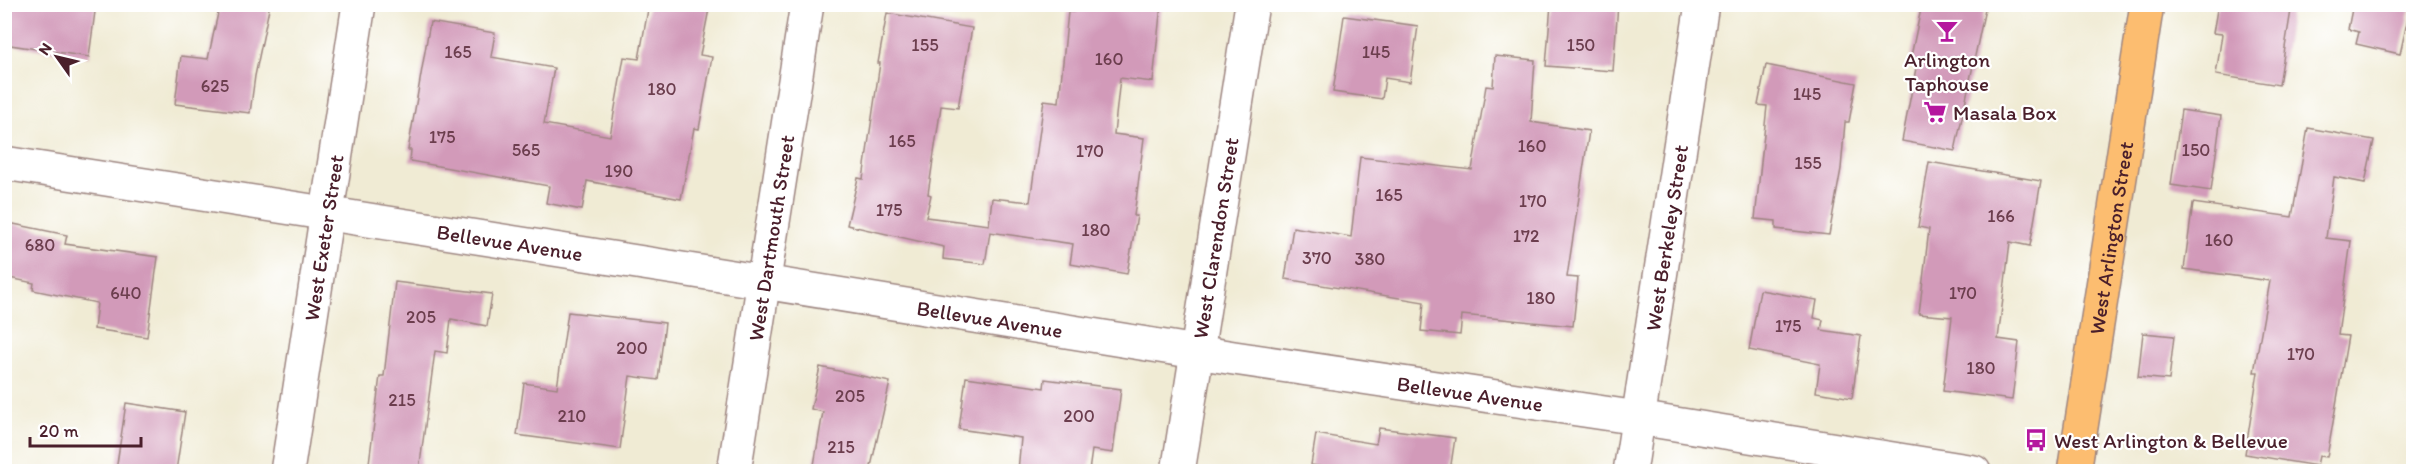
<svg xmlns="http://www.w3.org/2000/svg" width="2418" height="476" viewBox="0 0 2418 476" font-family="Itim,sans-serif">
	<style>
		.building { fill: #d29ab9 }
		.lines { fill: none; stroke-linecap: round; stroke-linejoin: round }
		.minor-casing { stroke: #9d8580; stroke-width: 36 }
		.major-casing { stroke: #9d8580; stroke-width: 36 }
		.minor { stroke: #fff; stroke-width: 33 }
		.major { stroke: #fcbd6f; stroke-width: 33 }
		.labels { text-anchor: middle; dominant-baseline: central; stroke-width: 4.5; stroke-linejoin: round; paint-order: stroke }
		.number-label { font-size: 18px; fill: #6c3e4e }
		.poi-label { font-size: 21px; fill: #4a1f2b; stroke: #fff; text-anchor: start }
		.street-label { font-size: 21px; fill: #4a1f2b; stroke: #fff }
	</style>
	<rect width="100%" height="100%" fill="#fff"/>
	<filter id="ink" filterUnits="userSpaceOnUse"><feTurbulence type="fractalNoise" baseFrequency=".0167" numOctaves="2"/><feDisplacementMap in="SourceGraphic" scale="12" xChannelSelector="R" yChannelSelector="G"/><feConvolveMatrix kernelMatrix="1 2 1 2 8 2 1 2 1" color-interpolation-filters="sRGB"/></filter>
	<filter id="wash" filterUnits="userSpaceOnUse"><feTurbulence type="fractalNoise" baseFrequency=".008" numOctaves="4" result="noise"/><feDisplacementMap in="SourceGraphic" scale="24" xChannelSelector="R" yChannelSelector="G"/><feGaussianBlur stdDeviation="1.35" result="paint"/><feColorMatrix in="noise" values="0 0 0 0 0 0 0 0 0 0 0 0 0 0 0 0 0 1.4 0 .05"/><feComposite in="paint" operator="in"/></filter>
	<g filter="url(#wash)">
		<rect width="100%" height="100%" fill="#f0ebd4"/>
		<g id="blocks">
			<!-- building -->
			<g class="building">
				<polygon points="4,4 96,4 89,57 4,44"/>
				<polygon points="220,4 270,4 255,76 250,113 175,104 181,56 208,59"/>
				<polygon points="649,4 710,4 700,55 712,57 699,129 694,128 681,199 587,181 582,210 546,203 549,186 410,161 411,150 408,150 430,22 495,33 491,57 554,68 544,124 610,136 624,57 639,59"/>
				<polygon points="1074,4 1161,4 1153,82 1120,78 1114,134 1144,138 1134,216 1137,216 1127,274 1070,264 1073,244 990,232 985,264 943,259 944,247 847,225 858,178 863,179 880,63 878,63 887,13 972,28 958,108 941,106 928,194 931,195 926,217 989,225 992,198 1030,202 1044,100 1059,102 1068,12 1073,12"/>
				<polygon points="1551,4 1618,4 1613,71 1546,66"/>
				<polygon points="1922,4 1986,4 1955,151 1902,141 1917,63 1910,61"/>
				<polygon points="2218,4 2292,4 2279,85 2216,75 2222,34 2213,33"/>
				<polygon points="2353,4 2411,4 2400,54 2356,44 2359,32 2348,29"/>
				<polygon points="1344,16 1418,26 1410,82 1385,78 1382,99 1333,92"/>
				<polygon points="1495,56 1535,60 1531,122 1589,131 1567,277 1578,278 1573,326 1462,315 1460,335 1421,331 1424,302 1285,279 1293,227 1351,237 1360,157 1472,170 1486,86 1493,87"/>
				<polygon points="1766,65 1856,83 1849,122 1845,122 1841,169 1829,235 1776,229 1776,221 1755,219 1767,106 1758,105"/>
				<polygon points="2181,110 2221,116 2211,191 2171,185"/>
				<polygon points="2308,128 2374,140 2365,183 2334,177 2326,238 2351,241 2338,335 2348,336 2327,457 2319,456 2317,466 2245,454 2258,372 2254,372 2270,281 2184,269 2193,203 2292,217"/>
				<polygon points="1929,162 2041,181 2030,246 2010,242 1998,339 2019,342 2012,400 1943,391 1952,317 1919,314 1929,229 1918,227"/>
				<polygon points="4,222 67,235 65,244 158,257 147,337 94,329 97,303 33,290 34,283 4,277"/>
				<polygon points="395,282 492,294 487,326 451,319 447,353 435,351 419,471 368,471 380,376 384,376"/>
				<polygon points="1760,290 1817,300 1814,318 1823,320 1821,330 1861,336 1852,398 1816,392 1820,364 1749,350"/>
				<polygon points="568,312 665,323 658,380 630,376 620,449 517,435 524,383 557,388"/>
				<polygon points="2143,333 2174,336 2169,380 2138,377"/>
				<polygon points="820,367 890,382 870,471 813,471 823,412 811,409"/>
				<polygon points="966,377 1044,388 1045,379 1121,389 1113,453 1092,450 1089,471 1018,471 1021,438 959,429"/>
				<polygon points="126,403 185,412 176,471 116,471"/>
				<polygon points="1379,428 1455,438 1450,471 1348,471 1311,465 1316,434 1376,444"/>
			</g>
		</g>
	</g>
	<g filter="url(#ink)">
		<use href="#blocks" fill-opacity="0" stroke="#9d8580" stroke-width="1.5"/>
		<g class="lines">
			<!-- minor casing -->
			<g class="minor-casing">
				<g id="minor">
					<path id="s1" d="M4,163L720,275L1234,358L1638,418L1974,472"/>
					<path id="s2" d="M287,472L359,4"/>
					<path id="s3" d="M734,472L807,4"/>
					<path id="s4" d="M1178,472L1252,4"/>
					<path id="s5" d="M1630,472L1702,4"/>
				</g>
			</g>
			<!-- major casing -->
			<g class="major-casing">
				<g id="major">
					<path id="s6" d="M2074,472L2147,4"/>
				</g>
			</g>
			<!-- minor -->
			<use href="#minor" class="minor"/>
			<!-- major -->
			<use href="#major" class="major"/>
		</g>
	</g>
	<!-- icons -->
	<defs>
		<g id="bar-bare" transform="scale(1.8)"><path d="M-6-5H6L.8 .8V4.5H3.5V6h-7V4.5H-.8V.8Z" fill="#b5179e" stroke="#fff" stroke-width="2.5" paint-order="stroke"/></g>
		<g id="supermarket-bare" transform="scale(1.8)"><path d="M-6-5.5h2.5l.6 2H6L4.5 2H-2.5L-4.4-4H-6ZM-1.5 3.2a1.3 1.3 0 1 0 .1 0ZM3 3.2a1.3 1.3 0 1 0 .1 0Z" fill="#b5179e" stroke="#fff" stroke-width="2.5" paint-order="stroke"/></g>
		<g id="bus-bare" transform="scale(1.8)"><path d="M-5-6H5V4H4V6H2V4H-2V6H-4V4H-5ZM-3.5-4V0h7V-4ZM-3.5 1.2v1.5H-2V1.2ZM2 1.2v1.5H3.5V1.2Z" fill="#b5179e" stroke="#fff" stroke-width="2.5" paint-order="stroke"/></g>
	</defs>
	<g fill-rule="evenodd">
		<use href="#bar-bare" x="1947" y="31"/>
		<use href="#supermarket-bare" x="1935" y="112"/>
		<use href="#bus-bare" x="2036" y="440"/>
	</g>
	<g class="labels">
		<!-- number labels -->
		<g class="number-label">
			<text x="925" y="45">155</text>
			<text x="1581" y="45">150</text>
			<text x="458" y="52">165</text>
			<text x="1376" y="52">145</text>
			<text x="1109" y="59">160</text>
			<text x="215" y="86">625</text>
			<text x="662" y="89">180</text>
			<text x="1807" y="94">145</text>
			<text x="442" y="137">175</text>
			<text x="902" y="141">165</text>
			<text x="1532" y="146">160</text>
			<text x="526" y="150">565</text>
			<text x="2196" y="150">150</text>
			<text x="1090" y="151">170</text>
			<text x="1808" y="163">155</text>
			<text x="619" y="171">190</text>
			<text x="1389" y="195">165</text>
			<text x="1533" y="201">170</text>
			<text x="889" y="210">175</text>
			<text x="2001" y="216">166</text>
			<text x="1096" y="230">180</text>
			<text x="1526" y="236">172</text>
			<text x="2219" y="240">160</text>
			<text x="40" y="245">680</text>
			<text x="1317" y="258">370</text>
			<text x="1370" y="259">380</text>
			<text x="126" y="293">640</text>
			<text x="1963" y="293">170</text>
			<text x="1541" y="298">180</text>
			<text x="421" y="317">205</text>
			<text x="1788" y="326">175</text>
			<text x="632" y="348">200</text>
			<text x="2301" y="354">170</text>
			<text x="1981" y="368">180</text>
			<text x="850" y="396">205</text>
			<text x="402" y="400">215</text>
			<text x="572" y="416">210</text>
			<text x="1079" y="416">200</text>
			<text x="841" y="447">215</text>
		</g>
		<!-- poi labels -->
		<g class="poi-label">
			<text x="1947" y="59" text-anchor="middle">Arlington<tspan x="1947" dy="24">Taphouse</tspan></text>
			<text x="1953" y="112">Masala Box</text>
			<text x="2054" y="440">West Arlington &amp; Bellevue</text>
		</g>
		<!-- street labels -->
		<g class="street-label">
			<text stroke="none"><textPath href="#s2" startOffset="237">West Exeter Street</textPath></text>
			<text stroke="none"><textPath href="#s3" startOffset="237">West Dartmouth Street</textPath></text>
			<text stroke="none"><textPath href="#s4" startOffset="237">West Clarendon Street</textPath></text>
			<text stroke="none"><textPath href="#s5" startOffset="237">West Berkeley Street</textPath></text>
			<text stroke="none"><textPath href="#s6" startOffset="237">West Arlington Street</textPath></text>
			<text stroke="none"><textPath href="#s1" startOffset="512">Bellevue Avenue</textPath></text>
			<text stroke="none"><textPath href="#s1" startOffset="998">Bellevue Avenue</textPath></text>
			<text stroke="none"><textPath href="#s1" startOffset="1484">Bellevue Avenue</textPath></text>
		</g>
	</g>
	<!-- margin -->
	<rect width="2418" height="476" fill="none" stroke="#fff" stroke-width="24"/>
	<!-- north arrow -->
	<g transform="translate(57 57) rotate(304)" stroke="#ffffff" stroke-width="4.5" paint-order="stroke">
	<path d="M0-4.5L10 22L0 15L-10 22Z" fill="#4a1f2b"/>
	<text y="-9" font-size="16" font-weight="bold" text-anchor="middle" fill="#4a1f2b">N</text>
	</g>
	<!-- scale -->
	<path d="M30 437v9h111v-9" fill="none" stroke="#4a1f2b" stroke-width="3"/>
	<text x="39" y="437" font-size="18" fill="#4a1f2b" stroke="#ffffff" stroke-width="4.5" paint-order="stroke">20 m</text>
</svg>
